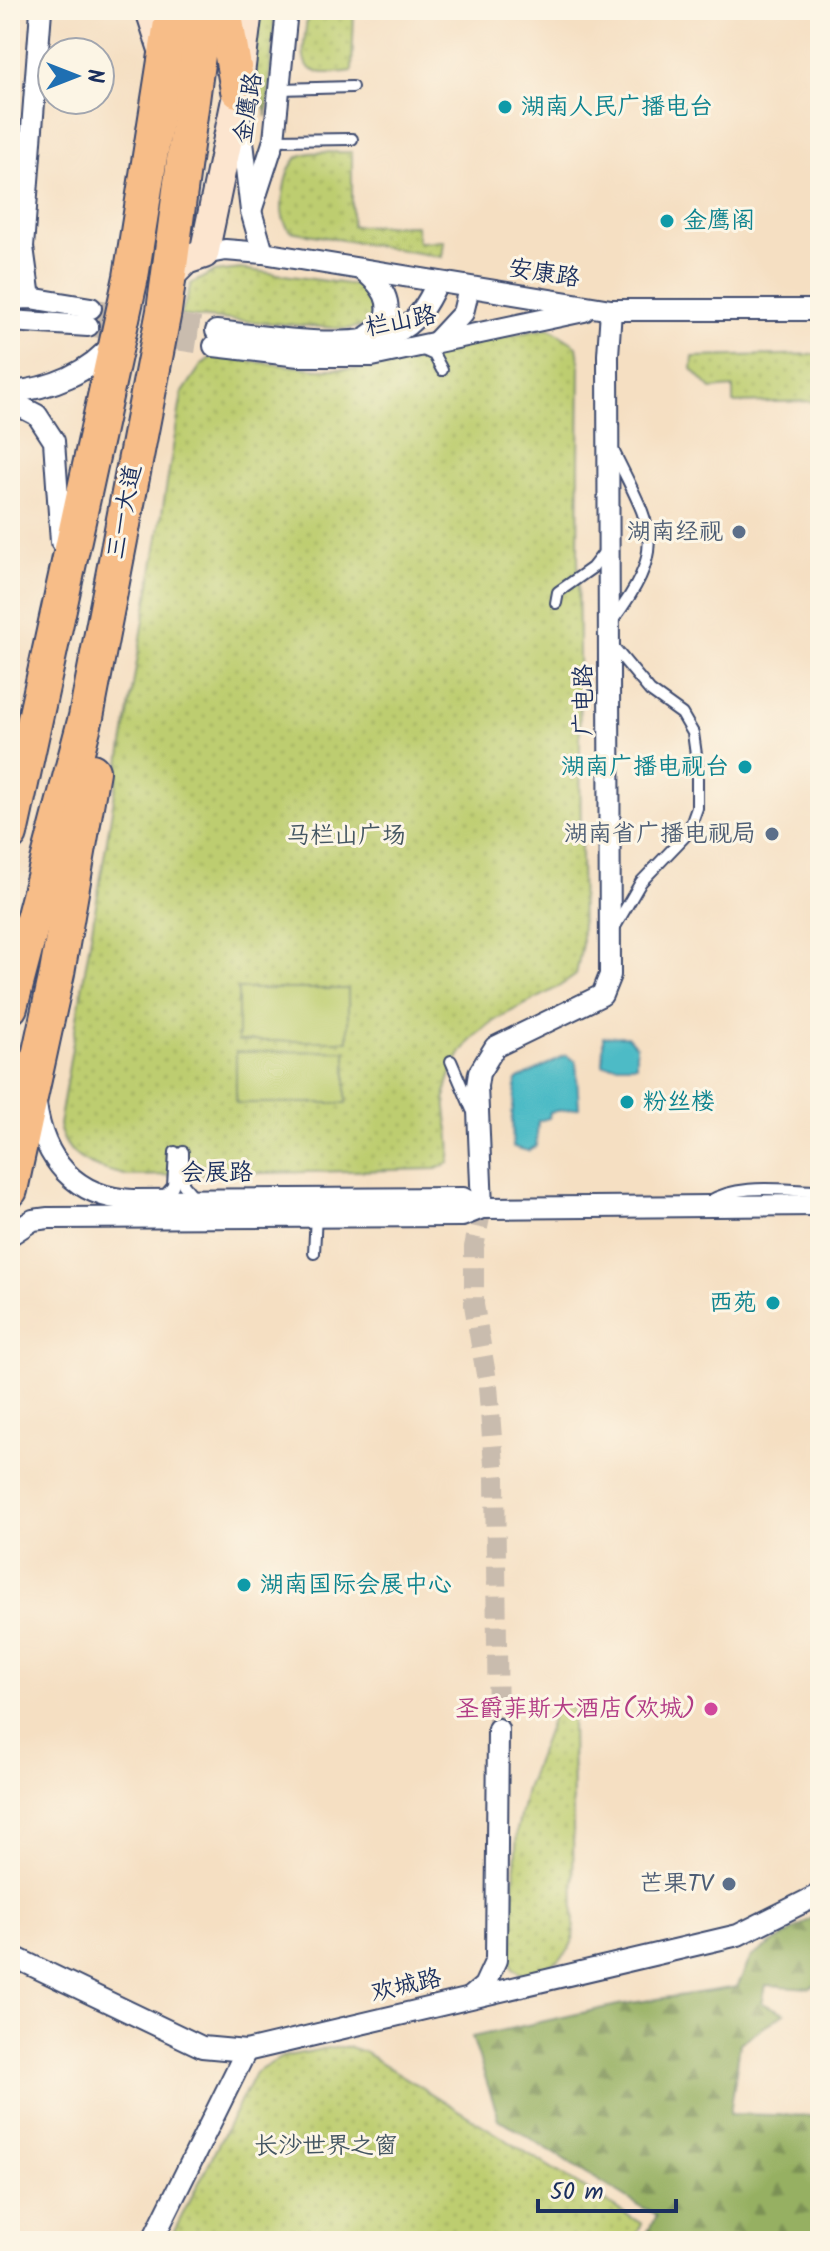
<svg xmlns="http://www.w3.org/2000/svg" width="830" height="2251" viewBox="0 0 830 2251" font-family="Kalam,'LXGW WenKai TC',sans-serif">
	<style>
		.grass { fill: url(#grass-dots); stroke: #6c7e66; stroke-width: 2 }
		.forest { fill: url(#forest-firs); stroke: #587060; stroke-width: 2 }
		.pitch { fill: #bdcd6f; stroke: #6c7e66; stroke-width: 2 }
		.water { fill: #4dbbc6; stroke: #347592; stroke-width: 2 }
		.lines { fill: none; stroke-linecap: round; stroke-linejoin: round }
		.minor-tunnel { stroke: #c9bcae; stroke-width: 20; stroke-dasharray: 20 10; stroke-linecap: butt }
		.service-casing { stroke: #3c496d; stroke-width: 14 }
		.minor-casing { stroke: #3c496d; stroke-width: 24 }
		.secondary-casing { stroke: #3c496d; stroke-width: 32 }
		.trunk-casing { stroke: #3c496d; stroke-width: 38 }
		.service { stroke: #fff; stroke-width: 10 }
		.minor { stroke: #fff; stroke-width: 20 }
		.secondary { stroke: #fce5cf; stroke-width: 28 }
		.trunk { stroke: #f7bd88; stroke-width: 34 }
		.culture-dot { fill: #0f9aa8; stroke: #fcf5e5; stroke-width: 3 }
		.service-dot { fill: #5c6f8a; stroke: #fcf5e5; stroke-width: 3 }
		.hotel-dot { fill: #d1479c; stroke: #fcf5e5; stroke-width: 3 }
		.labels { text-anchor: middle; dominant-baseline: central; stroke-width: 6; stroke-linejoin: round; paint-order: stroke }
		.culture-label { font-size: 24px; fill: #0d838f; stroke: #fcf5e5; text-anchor: start }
		.street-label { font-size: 24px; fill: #1b2f5e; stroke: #fcf5e5 }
		.service-label { font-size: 24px; fill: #4e5e75; stroke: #fcf5e5; text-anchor: end }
		.park-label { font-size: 24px; fill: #445662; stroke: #fcf5e5 }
		.hotel-label { font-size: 24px; fill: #b23c85; stroke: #fcf5e5; text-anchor: end }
	</style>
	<defs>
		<pattern id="grass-dots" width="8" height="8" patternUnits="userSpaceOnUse" patternTransform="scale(2)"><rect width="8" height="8" fill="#bdcd6f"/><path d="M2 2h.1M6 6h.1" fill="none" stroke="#a2b063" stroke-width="1.8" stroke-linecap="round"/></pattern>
		<pattern id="forest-firs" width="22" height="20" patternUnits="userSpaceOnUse" patternTransform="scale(2)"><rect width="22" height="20" fill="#96b062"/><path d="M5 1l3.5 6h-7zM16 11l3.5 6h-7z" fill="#7a9054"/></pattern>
	</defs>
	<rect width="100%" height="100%" fill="#fcf5e5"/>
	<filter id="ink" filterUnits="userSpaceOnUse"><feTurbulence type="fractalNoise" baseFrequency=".0125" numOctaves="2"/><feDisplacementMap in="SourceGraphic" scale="16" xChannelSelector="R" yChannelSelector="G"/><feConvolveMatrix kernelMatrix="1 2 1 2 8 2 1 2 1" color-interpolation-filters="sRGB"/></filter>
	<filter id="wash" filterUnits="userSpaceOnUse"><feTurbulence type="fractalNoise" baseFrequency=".006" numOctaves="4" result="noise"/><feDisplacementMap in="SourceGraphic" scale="32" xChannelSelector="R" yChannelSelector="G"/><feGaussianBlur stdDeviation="1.8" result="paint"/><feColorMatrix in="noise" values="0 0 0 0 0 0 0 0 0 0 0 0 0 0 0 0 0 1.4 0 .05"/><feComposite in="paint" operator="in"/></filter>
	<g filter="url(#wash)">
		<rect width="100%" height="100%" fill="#f5dfc2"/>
		<!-- grass -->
		<g class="grass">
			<polygon points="254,10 275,10 267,117 254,64"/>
			<path d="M308,10H354L352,71C291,80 303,59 308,10Z"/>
			<path d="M352,152V226L416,225L418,242L444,241L442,257L290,231C281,219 281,209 283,195C290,143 307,154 352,152Z"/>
			<polygon points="242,269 361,286 372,294 373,314 363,326 347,329 181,316 191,284 213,272"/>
			<path d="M549,328L577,346L580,367L578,556L582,944L576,975C525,1014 470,1011 448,1083C440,1107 455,1137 449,1163L436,1169L129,1176C97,1168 66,1162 59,1125L182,394L202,364L212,357L318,369H363L406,363L456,346Z"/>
			<polygon points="820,354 820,401 733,403 733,387 711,389 692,369 693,357"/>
			<path d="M556,1707L572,1708L574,1936C567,1964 547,1966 522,1974L513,1969L510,1958L517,1830L526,1789Z"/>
			<polygon points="334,2047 349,2047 364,2052 642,2224 633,2241 169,2241 255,2073 282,2057"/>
		</g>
		<!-- forest -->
		<polygon class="forest" points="820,1913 820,1982 810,1988 766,1985 762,2003 785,2013 740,2043 730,2114 820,2116 820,2241 643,2241 656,2216 499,2119 472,2037 618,2005 737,1987 751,1957"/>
		<!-- pitch -->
		<g class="pitch">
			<rect x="238" y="989" width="110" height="52"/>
			<polygon points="346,1051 346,1103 236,1103 236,1052"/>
		</g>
		<!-- water -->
		<g class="water">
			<polygon points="627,1036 636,1046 636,1065 603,1065 603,1037"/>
			<polygon points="566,1055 576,1061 579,1108 550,1112 549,1118 538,1121 536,1146 528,1151 513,1147 512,1115 517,1080"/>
		</g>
	</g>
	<g filter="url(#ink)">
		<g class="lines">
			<!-- minor-tunnel -->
			<g class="minor-tunnel">
				<polyline points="91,308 216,331"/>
				<polyline points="88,326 214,346"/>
				<polyline points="482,1208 474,1247 474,1305 488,1386 495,1478 498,1729"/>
			</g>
			<!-- service casing -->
			<g class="service-casing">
				<g id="service">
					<polyline points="280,89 352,87"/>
					<polyline points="274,140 352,139"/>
					<polyline points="421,349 434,355 442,370"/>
					<polyline points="556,603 558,592 592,568 606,550"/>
					<path d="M613,620C670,544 650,527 613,450"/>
					<polyline points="611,644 650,691 682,714 693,733 697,762 697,808 688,833 641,882 613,930"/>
					<polyline points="451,1061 472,1110"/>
					<polyline points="183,1152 183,1184 194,1197"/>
					<polyline points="163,1198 173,1186 175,1152"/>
					<path d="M708,1202C739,1182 785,1191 820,1191"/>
					<polyline points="314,1253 316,1215"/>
				</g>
			</g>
			<!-- minor casing -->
			<g class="minor-casing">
				<g id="minor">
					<polyline points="240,116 251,211 263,253"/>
					<polyline points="251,211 274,140 287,10"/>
					<polyline points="204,254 225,250 263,253 611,310 820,310"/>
					<path d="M364,271C382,286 394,301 384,325L368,336"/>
					<polyline points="30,298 23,247 41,10"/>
					<polyline points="10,299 30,298 91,308"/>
					<polyline points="10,321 88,326"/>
					<path d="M216,331C266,336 347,351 394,333C416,324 428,303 437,283"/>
					<polyline points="436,342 463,313 469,288"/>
					<polyline points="214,346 299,356 372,356 584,311"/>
					<path d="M10,392C50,389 90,373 115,341"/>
					<polyline points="10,401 37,415 54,441 61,542"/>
					<path d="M36,1104C43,1159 75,1198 133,1200L463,1198L482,1208"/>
					<polyline points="482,1208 477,1086 479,1073 495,1047 602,995 610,975 608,355 611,310"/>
					<polyline points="10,1235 33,1220 48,1218 462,1216 482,1208 820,1205"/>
					<polyline points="10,1955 202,2047 246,2051 738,1935 820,1894"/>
					<polyline points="471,1997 484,1986 496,1960 498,1729"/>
					<polyline points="152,2241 246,2051"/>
				</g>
			</g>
			<!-- secondary casing -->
			<g class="secondary-casing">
				<g id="secondary">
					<polyline points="150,10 166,59"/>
					<polyline points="168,278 186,260 204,254 238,90 248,10"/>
				</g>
			</g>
			<!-- trunk casing -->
			<g class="trunk-casing">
				<g id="trunk">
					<polyline points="224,10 238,90"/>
					<polyline points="10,834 131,277 173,10"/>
					<polyline points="10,1007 86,717 164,311 204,10"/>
					<polyline points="10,1190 57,973 92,771"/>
				</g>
			</g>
			<!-- service -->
			<use href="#service" class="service"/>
			<!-- minor -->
			<use href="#minor" class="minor"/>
			<!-- secondary -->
			<use href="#secondary" class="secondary"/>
			<!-- trunk -->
			<use href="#trunk" class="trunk"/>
		</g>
	</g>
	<!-- markers -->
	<g class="culture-dot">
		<circle cx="505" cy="107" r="8"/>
		<circle cx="667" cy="221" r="8"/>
		<circle cx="745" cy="767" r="8"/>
		<circle cx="627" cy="1102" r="8"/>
		<circle cx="773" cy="1303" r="8"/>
		<circle cx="244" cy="1585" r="8"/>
	</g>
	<g class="service-dot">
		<circle cx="739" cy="532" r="8"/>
		<circle cx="772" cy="834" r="8"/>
		<circle cx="729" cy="1884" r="8"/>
	</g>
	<circle class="hotel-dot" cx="711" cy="1709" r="8"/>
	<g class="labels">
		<!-- culture labels -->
		<g class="culture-label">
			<text x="521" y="107">湖南人民广播电台</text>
			<text x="683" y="221">金鹰阁</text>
			<text x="729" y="767" text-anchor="end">湖南广播电视台</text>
			<text x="643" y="1102">粉丝楼</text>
			<text x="757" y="1303" text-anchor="end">西苑</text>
			<text x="260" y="1585">湖南国际会展中心</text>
		</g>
		<!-- street labels -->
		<g class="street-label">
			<text transform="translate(249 108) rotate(-81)">金鹰路</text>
			<text transform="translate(544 274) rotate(9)">安康路</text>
			<text transform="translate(401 322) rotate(-11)">栏山路</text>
			<text transform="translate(125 512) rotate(-79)">三一大道</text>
			<text transform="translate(584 700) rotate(-90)">广电路</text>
			<text x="217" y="1173">会展路</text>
			<text transform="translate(406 1986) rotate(-13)">欢城路</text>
		</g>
		<!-- service labels -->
		<g class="service-label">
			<text x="723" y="532">湖南经视</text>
			<text x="756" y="834">湖南省广播电视局</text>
			<text x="713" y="1884">芒果TV</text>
		</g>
		<!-- park labels -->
		<g class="park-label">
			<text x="346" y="836">马栏山广场</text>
			<text x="326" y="2146">长沙世界之窗</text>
		</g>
		<!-- hotel labels -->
		<g class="hotel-label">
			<text x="695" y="1709">圣爵菲斯大酒店(欢城)</text>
		</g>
	</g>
	<!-- margin -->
	<rect width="830" height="2251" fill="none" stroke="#fcf5e5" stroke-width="40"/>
	<!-- north arrow -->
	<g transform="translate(76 76) rotate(90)"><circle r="38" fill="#fcf5e5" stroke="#a2a6af" stroke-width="2"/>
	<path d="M0-6L14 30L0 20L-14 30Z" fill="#1f6fb2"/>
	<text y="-12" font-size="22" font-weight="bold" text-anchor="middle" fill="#1b2f5e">N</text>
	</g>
	<!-- scale -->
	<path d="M538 2199v12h138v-12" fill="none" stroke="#1b2f5e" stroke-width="4"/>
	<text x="550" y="2199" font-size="24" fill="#1b2f5e" stroke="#fcf5e5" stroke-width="6" paint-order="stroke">50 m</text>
</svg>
